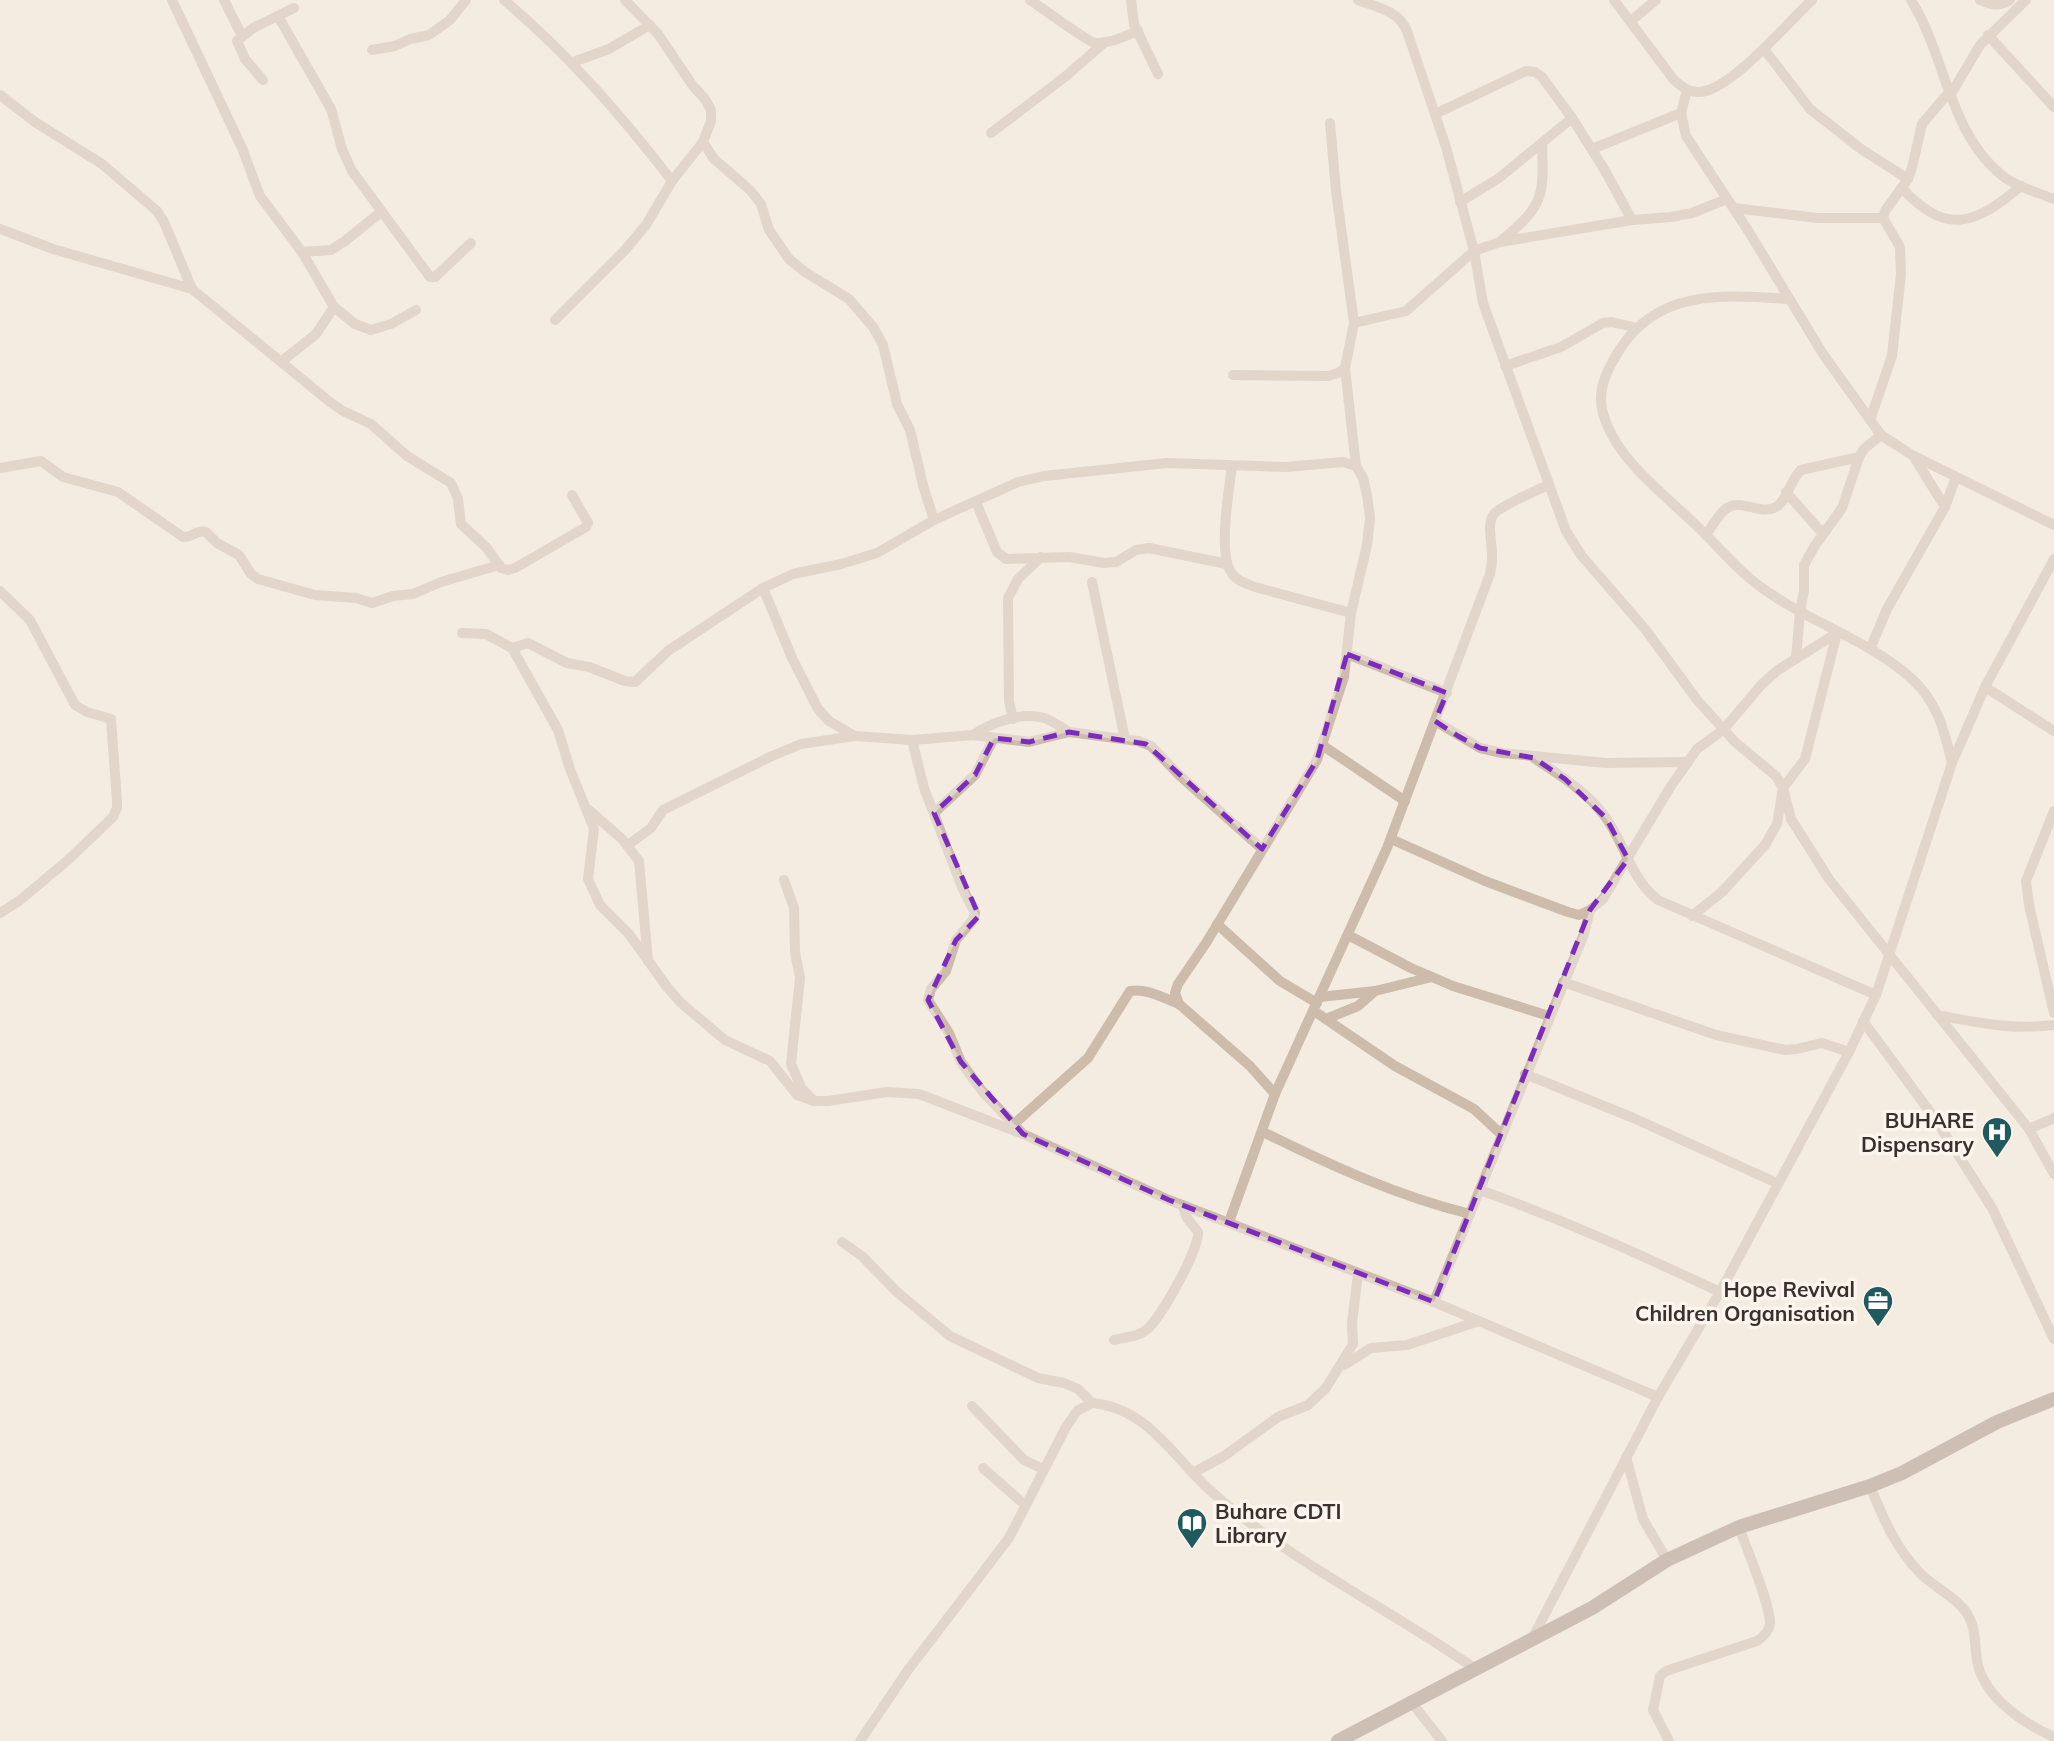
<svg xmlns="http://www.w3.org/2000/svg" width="2054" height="1741" viewBox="0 0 2054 1741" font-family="Mulish,sans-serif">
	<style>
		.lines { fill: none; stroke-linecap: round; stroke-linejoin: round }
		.minor { stroke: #cdbbac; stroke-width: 10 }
		.secondary { stroke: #a18a7d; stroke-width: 14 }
		.marked { fill: none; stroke: #7b2cbf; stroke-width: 5; stroke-dasharray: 14 9; stroke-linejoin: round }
		.labels { text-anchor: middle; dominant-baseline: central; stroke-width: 7; stroke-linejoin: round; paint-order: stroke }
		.poi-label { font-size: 21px; font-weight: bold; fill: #3b302b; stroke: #fbf5ee; text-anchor: end }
	</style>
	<rect width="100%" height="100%" fill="#f4ebe1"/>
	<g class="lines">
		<!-- minor -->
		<g class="minor">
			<polyline points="172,0 242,148 260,196 302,252 334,307 355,324 371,330 391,324 416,310"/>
			<polyline points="224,0 242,36"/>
			<path d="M504,0C568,54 621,115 672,181"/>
			<path d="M1030,0C1041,7 1088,42 1095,43C1109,44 1125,36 1138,31"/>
			<polyline points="1131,0 1134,24 1158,74"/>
			<path d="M1358,0C1377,7 1399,11 1407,31L1446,147L1474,251L1483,303L1566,531L1581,555L1645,629L1698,701L1735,742L1776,776L1783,788L1791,819L1829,879L2029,1129L2054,1174"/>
			<path d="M1614,0L1674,80C1681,86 1688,92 1698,92C1729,93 1789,21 1812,0"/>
			<path d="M1911,0C1946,56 1949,135 2004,177C2019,188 2037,192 2054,199"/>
			<path d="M1980,0C1991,5 1999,7 2010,0"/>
			<polyline points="278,16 331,109 342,149 352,171 430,277 435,277 471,243"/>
			<polyline points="1631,21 1656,0"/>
			<polyline points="1988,35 2054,107"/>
			<polyline points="1764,49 1810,109 1861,149 1908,179"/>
			<polyline points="372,50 395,46 410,39 429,35 450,20 466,0"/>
			<polyline points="573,62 609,49 650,25"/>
			<polyline points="263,80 245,59 237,41 253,28 294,8"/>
			<polyline points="1687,90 1681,113 1686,136 1749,232 1823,354 1881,435 1912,455 2054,525"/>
			<polyline points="1951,94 1980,45 2026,0"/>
			<polyline points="0,95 35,122 102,164 157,211 164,222 192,289 330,402 343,411 371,424 407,456 451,483 458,499 461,524 486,547 501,568 508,570 515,568 586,527 588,523 572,495"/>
			<polyline points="1435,114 1526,71 1535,72 1542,77 1572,118 1604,169 1632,220"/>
			<polyline points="991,133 1066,76 1105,42"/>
			<polyline points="703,142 714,159 750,190 761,204 769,230 789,259 805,272 849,299 873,327 883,345 897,404 910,430 924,489 934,520"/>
			<polyline points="1592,149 1681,113"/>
			<path d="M1902,188C1946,237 1976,224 2021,186"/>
			<polyline points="1460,202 1499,178 1572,118"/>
			<polyline points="1733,208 1818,218 1883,218"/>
			<polyline points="0,229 53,249 192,289"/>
			<path d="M1502,240C1544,205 1544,197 1542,143"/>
			<polyline points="302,252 331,250 345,241 381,212"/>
			<path d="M1788,299C1726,295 1659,288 1620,349C1608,368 1596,390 1603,413C1616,462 1671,499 1705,534C1726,555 1745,578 1771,594C1815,624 1873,643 1912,679C1938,703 1944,730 1952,763"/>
			<polyline points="555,320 625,250 646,225 672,181 703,142 711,121 711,110 705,99 693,86 658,34 625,0"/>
			<polyline points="1354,323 1406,311 1474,251 1500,242 1632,220 1671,217 1692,213 1727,199"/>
			<polyline points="282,361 316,334 334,307"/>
			<polyline points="1505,366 1561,347 1603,323 1612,322 1637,328"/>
			<polyline points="1345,368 1356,466"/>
			<polyline points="1233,375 1328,376 1338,373 1345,368 1354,323 1336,191 1330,123"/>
			<polyline points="1870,420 1892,356 1901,274 1900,247 1883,218 1885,211 1908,179 1912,168 1922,124 1950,91"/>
			<path d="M1232,466C1229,490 1218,553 1231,572C1236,581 1246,583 1255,587L1351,613"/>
			<path d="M0,468L41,461L63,477L118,492L183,537C192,538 197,529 206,532L217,543L239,555L251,574L258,579L315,595L356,598L372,603L393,596L413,594L441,582L499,565"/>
			<polyline points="1786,492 1823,534"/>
			<polyline points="976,502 997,552 1006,559 1069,557 1104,563 1116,562 1136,550 1149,548 1227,564"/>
			<polyline points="1945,507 1956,477"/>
			<path d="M1706,535C1712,527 1718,514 1727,508C1742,498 1760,516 1776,507C1788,500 1790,480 1801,470L1859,457"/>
			<polyline points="1092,582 1125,739"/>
			<polyline points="763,588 792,658 818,709 829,721 855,736"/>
			<polyline points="0,591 30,620 75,705 87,712 111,719 117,801 117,808 113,817 68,860 19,901 0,913"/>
			<polyline points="462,633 486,634 512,648 558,730 570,769 594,829 588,879 600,905 629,934 667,987 681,1003 725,1040 770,1061 797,1095 814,1101 828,1101 887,1092 919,1094 1023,1134 1169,1200 1434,1302 1658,1397"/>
			<polyline points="512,648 528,643 567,663 589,667 625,681 635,682 668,651 763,588 793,574 841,564 877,553 934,520 1018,482 1044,476 1167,463 1286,467 1343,462 1356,466 1363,478 1367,495 1370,518 1367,545 1351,613 1344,677 1317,760 1206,943 1178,984 1175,993 1179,1004 1250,1066 1275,1094"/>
			<polyline points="1870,649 1887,609 1945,507 1914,457"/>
			<polyline points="1347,654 1447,693"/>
			<polyline points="1796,658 1800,612 1804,591 1804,565 1814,547 1842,508 1859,457 1864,449 1881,435"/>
			<polyline points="1985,687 2054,731"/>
			<polyline points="1013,719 1009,701 1008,598 1018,579 1041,557"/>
			<polyline points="1435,721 1480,748 1502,753 1606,763 1685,762"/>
			<path d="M973,735C991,723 1022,711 1044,718C1053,721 1061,727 1069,732"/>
			<polyline points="912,740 924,788 962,887 975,913 972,921 956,940 946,971 931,989 928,1000 949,1033 961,1062 982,1091 1021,1132"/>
			<polyline points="1322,745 1405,801"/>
			<path d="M1534,758C1559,775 1588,792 1606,818C1626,846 1630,878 1658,900L1876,995"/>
			<polyline points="589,810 622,839 639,861 648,961"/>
			<polyline points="2054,811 2026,881 2029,905 2054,1013"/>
			<polyline points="934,813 975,775 994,738"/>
			<polyline points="1391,839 1485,881 1568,912 1579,915 1590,910 1603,899 1671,786 1697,749 1723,730 1762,684 1778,670 1837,633"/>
			<polyline points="628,845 651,828 663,810 772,756 801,744 855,736 912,740 973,735 1029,742 1069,732 1138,741 1151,746 1179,775 1262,849"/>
			<polyline points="784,880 794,908 795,952 800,978 791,1064 802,1089 812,1099"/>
			<polyline points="1692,916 1722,892 1765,845 1777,824 1783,788 1805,759 1837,633"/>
			<polyline points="1217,924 1280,981 1317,1003"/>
			<polyline points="1348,935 1411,968 1453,986 1549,1016"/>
			<polyline points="1563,982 1716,1035 1785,1050 1797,1049 1822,1043 1849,1052"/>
			<polyline points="1320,997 1375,991 1432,977"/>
			<polyline points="1314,1011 1395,1066 1474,1109 1501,1134"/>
			<path d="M1937,1015C1980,1023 2009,1030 2054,1025"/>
			<polyline points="1326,1019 1358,1006 1375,991"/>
			<polyline points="1863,1021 1936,1120 1992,1208 2054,1339"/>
			<polyline points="1525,1074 1631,1117 1777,1183"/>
			<path d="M1014,1124L1088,1058L1130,991C1147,988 1163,998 1179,1004"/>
			<polyline points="2029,1129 2054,1118"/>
			<path d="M1263,1132C1330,1165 1397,1196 1470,1214"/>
			<path d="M1480,1190C1562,1219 1641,1255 1720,1292"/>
			<path d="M1229,1222L1275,1094L1387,848L1490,574C1494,558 1491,546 1490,530C1490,525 1490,518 1494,514C1502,505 1536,491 1548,485"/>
			<polyline points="842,1242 862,1256 896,1291 950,1336 1038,1378 1064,1383 1078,1389 1092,1403"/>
			<polyline points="1434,1302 1584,934 1590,910"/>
			<path d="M1114,1340C1125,1337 1138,1337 1146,1330C1160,1320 1200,1248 1198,1232L1187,1218L1182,1205"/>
			<polyline points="1344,1365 1371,1348 1407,1345 1479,1321"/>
			<polyline points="972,1406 1024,1460 1043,1469"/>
			<polyline points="1626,1457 1643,1519 1667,1560"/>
			<polyline points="983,1468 1025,1505"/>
			<polyline points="1193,1473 1224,1456 1278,1417 1308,1405 1326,1388 1353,1344 1352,1323 1358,1274"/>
			<path d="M1870,1486C1883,1518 1896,1549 1921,1574C1935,1588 1960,1599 1969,1617C1977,1632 1974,1649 1978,1665C1986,1698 2024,1724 2054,1737"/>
			<polyline points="1533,1637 1658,1397 1720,1292 1849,1052 1876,995 1952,763 1985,687 2054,559"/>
			<polyline points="1412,1703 1442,1741"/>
			<path d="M860,1741L908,1670L1009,1538L1066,1427L1077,1411L1092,1403C1149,1408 1173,1458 1212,1492C1292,1563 1390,1609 1477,1670"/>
			<path d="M1669,1741L1653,1710L1660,1676L1666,1671L1757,1641C1763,1637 1769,1632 1770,1624C1771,1606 1746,1547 1739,1527"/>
		</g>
		<!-- secondary -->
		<polyline class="secondary" points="1338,1741 1592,1608 1667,1560 1739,1527 1870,1486 1902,1473 1997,1422 2054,1399"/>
	</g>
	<!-- marked area -->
	<path d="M0 0H2054V1741H0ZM1347,654L1447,693L1435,721L1458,736L1480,748L1534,758L1565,779L1606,818L1628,859L1590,910L1434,1302L1169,1200L1023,1134L961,1062L928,1000L956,940L979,916L934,813L975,775L994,738L1029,742L1069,732L1146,744L1262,849L1317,760Z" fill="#f4ebe1" fill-opacity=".55" fill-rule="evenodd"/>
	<path class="marked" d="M1347,654L1447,693L1435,721L1458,736L1480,748L1534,758L1565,779L1606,818L1628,859L1590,910L1434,1302L1169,1200L1023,1134L961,1062L928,1000L956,940L979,916L934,813L975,775L994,738L1029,742L1069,732L1146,744L1262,849L1317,760Z"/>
	<!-- icons -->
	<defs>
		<g id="hospital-pin" transform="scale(1.575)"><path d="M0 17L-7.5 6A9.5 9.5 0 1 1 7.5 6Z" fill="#1f5a5e" stroke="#fbf5ee"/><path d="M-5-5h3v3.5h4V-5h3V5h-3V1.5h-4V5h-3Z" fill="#fff"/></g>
		<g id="office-pin" transform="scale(1.575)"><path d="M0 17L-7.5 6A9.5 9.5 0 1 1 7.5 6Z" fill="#1f5a5e" stroke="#fbf5ee"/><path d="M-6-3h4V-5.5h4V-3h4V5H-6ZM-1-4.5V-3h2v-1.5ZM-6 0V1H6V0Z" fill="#fff"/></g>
		<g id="library-pin" transform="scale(1.575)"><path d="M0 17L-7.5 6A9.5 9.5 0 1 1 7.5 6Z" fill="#1f5a5e" stroke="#fbf5ee"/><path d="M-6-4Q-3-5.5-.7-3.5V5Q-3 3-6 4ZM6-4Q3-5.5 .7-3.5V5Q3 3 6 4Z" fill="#fff"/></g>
	</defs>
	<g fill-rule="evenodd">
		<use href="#hospital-pin" x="1997" y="1132"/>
		<use href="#office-pin" x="1878" y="1301"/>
		<use href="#library-pin" x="1192" y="1523"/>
	</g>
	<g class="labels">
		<!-- poi labels -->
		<g class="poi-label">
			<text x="1974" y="1120">BUHARE<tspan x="1974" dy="24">Dispensary</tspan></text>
			<text x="1855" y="1289">Hope Revival<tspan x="1855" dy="24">Children Organisation</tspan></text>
			<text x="1215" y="1511" text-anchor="start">Buhare CDTI<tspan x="1215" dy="24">Library</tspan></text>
		</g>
	</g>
</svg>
